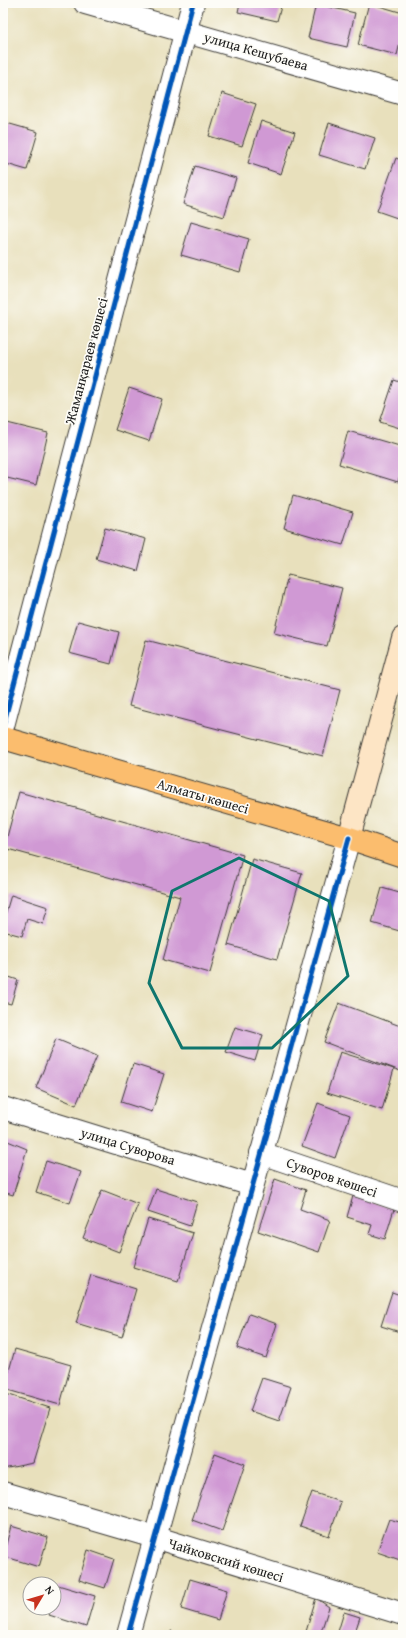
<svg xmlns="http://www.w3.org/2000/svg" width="406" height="1638" viewBox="0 0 406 1638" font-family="'Gentium Book Plus',serif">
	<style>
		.building { fill: #d099d4 }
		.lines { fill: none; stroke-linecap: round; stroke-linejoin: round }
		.minor-casing { stroke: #3b3934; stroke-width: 24 }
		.tertiary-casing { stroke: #3b3934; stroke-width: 24 }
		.secondary-casing { stroke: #3b3934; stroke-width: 24 }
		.primary-casing { stroke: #3b3934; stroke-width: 24 }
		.minor { stroke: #fff; stroke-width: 22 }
		.tertiary { stroke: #fff; stroke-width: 22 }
		.secondary { stroke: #fde5c5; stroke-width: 22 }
		.primary { stroke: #fbbd6e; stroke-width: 22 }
		.cycleway-casing { stroke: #fdfcf7; stroke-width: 8 }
		.cycleway { stroke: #0057b8; stroke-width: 5 }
		.marked { fill: none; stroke: #0f766e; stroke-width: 3; stroke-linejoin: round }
		.labels { text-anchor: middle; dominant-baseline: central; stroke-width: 3.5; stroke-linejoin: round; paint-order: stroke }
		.street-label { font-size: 14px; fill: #1c1c1c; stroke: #fdfcf7 }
	</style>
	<rect width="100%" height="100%" fill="#fdfcf7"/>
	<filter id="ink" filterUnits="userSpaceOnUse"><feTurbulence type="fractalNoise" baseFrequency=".025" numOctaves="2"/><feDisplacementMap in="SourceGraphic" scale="8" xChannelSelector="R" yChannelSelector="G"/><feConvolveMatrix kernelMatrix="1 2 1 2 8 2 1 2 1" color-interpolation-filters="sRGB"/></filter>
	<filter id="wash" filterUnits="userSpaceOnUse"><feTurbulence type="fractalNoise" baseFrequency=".012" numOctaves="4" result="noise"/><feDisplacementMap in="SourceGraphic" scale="16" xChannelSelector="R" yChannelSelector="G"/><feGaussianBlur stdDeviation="0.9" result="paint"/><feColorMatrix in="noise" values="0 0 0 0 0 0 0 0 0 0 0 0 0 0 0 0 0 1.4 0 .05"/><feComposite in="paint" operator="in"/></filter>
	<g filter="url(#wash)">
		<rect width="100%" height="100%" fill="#e8e0bc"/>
		<g id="blocks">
			<!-- building -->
			<g class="building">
				<polygon points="240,3 282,3 277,21 238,12"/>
				<polygon points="369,3 403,13 403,31 397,55 358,45"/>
				<polygon points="316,4 355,13 347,47 308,38"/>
				<polygon points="222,93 256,104 242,146 209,136"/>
				<polygon points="261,121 295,132 281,174 248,163"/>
				<polygon points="3,122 38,132 27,170 3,163"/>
				<polygon points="329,123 375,138 365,169 319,155"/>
				<polygon points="396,158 403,161 403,220 377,211"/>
				<polygon points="195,166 236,178 224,217 183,204"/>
				<polygon points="191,222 249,239 240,272 181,255"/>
				<polygon points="394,380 403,383 403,429 380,422"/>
				<polygon points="129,388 162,399 149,441 115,430"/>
				<polygon points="3,422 48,433 36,485 3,477"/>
				<polygon points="348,431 403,447 403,464 398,482 339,464"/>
				<polygon points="293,495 353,512 343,545 284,528"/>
				<polygon points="105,528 146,539 138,571 96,559"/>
				<polygon points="288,575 342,588 327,646 274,633"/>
				<polygon points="78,621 119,632 111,664 69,653"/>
				<polygon points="146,640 340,690 323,756 129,706"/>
				<polygon points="19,792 243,855 210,973 163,960 180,897 4,848"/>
				<polygon points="252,859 302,873 277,959 228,945"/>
				<polygon points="382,888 403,894 403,932 372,923"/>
				<polygon points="11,895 48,907 43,924 27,919 22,936 3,931 3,922"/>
				<polygon points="3,975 18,980 11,1004 3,1002"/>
				<polygon points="339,1003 403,1027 403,1072 324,1042"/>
				<polygon points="235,1027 263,1035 255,1061 226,1052"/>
				<polygon points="56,1039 97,1056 76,1105 36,1088"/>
				<polygon points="340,1052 394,1069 382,1110 327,1093"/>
				<polygon points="133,1064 164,1074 152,1112 121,1102"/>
				<polygon points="318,1103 350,1115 335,1158 302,1146"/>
				<polygon points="3,1139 27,1149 13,1195 3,1192"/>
				<polygon points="46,1161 81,1172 70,1203 36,1192"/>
				<polygon points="275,1179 306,1190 300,1209 330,1220 319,1252 258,1231"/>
				<polygon points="156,1189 197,1202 190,1226 148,1212"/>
				<polygon points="102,1190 138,1204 119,1252 83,1238"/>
				<polygon points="353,1196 394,1209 385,1239 369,1234 372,1225 347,1217"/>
				<polygon points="148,1219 193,1233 178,1281 133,1267"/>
				<polygon points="91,1275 136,1289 122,1337 76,1323"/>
				<polygon points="392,1292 403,1296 403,1333 381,1326"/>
				<polygon points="249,1314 277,1324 266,1358 237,1348"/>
				<polygon points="15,1349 71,1365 60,1405 4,1389"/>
				<polygon points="262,1378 291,1387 279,1421 250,1411"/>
				<polygon points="3,1393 50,1408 33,1463 3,1469"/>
				<polygon points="215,1453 245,1464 222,1531 192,1520"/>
				<polygon points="312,1492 341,1502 329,1536 300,1526"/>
				<polygon points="389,1519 403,1523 403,1561 377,1552"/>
				<polygon points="11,1526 48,1537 39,1567 3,1556"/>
				<polygon points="88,1550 114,1559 105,1588 79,1580"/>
				<polygon points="190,1579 227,1590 218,1620 181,1609"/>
				<polygon points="58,1585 95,1596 86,1627 49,1615 51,1608 54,1608 54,1599"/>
				<polygon points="316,1598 329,1607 320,1635 305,1635"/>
				<polygon points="344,1612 360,1617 354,1635 337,1635"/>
				<polygon points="171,1631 186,1634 186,1635 170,1635"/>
			</g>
		</g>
	</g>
	<g filter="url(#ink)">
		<use href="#blocks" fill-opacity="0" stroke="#3b3934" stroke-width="1"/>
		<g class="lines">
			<!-- minor casing -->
			<g class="minor-casing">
				<g id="minor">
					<polyline points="3,726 193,3"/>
					<polyline points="3,1108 252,1185"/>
					<polyline points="261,1153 403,1201"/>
					<polyline points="3,1493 154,1537 403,1614"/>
				</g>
			</g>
			<!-- tertiary casing -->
			<g class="tertiary-casing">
				<g id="tertiary">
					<polyline points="85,3 403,94"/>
					<polyline points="128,1635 349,838"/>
				</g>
			</g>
			<!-- secondary casing -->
			<g class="secondary-casing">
				<polyline id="secondary" points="349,838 403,638"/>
			</g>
			<!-- primary casing -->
			<g class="primary-casing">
				<polyline id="primary" points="3,738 349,838 403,856"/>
			</g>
			<!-- minor -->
			<use href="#minor" class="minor"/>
			<!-- tertiary -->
			<use href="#tertiary" class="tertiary"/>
			<!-- secondary -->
			<use href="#secondary" class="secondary"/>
			<!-- primary -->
			<use href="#primary" class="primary"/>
			<!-- cycleway casing -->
			<g class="cycleway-casing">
				<g id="cycleway">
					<polyline points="3,726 193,3"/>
					<polyline points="128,1635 349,838"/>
				</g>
			</g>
			<!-- cycleway -->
			<use href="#cycleway" class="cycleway"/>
		</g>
	</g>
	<!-- marked area -->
	<path class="marked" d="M239,858L329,901L348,976L272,1048H182L149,983L172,891Z"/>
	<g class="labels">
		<!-- street labels -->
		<g class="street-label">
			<text transform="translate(256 51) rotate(16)">улица Кешубаева</text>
			<text transform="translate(86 361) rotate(-75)">Жаманқараев көшесі</text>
			<text transform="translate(203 796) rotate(16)">Алматы көшесі</text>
			<text transform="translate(128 1146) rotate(17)">улица Суворова</text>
			<text transform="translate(332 1177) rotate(19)">Суворов көшесі</text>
			<text transform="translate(226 1560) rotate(17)">Чайковский көшесі</text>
		</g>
	</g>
	<!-- margin -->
	<rect width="406" height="1638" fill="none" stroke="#fdfcf7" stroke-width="16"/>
	<!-- north arrow -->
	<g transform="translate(42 1596) rotate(52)"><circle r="19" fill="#fdfcf7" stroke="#a3a29f"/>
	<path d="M0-3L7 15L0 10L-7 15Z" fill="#c8321e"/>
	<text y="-6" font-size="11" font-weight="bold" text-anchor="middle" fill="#1c1c1c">N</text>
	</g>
</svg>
